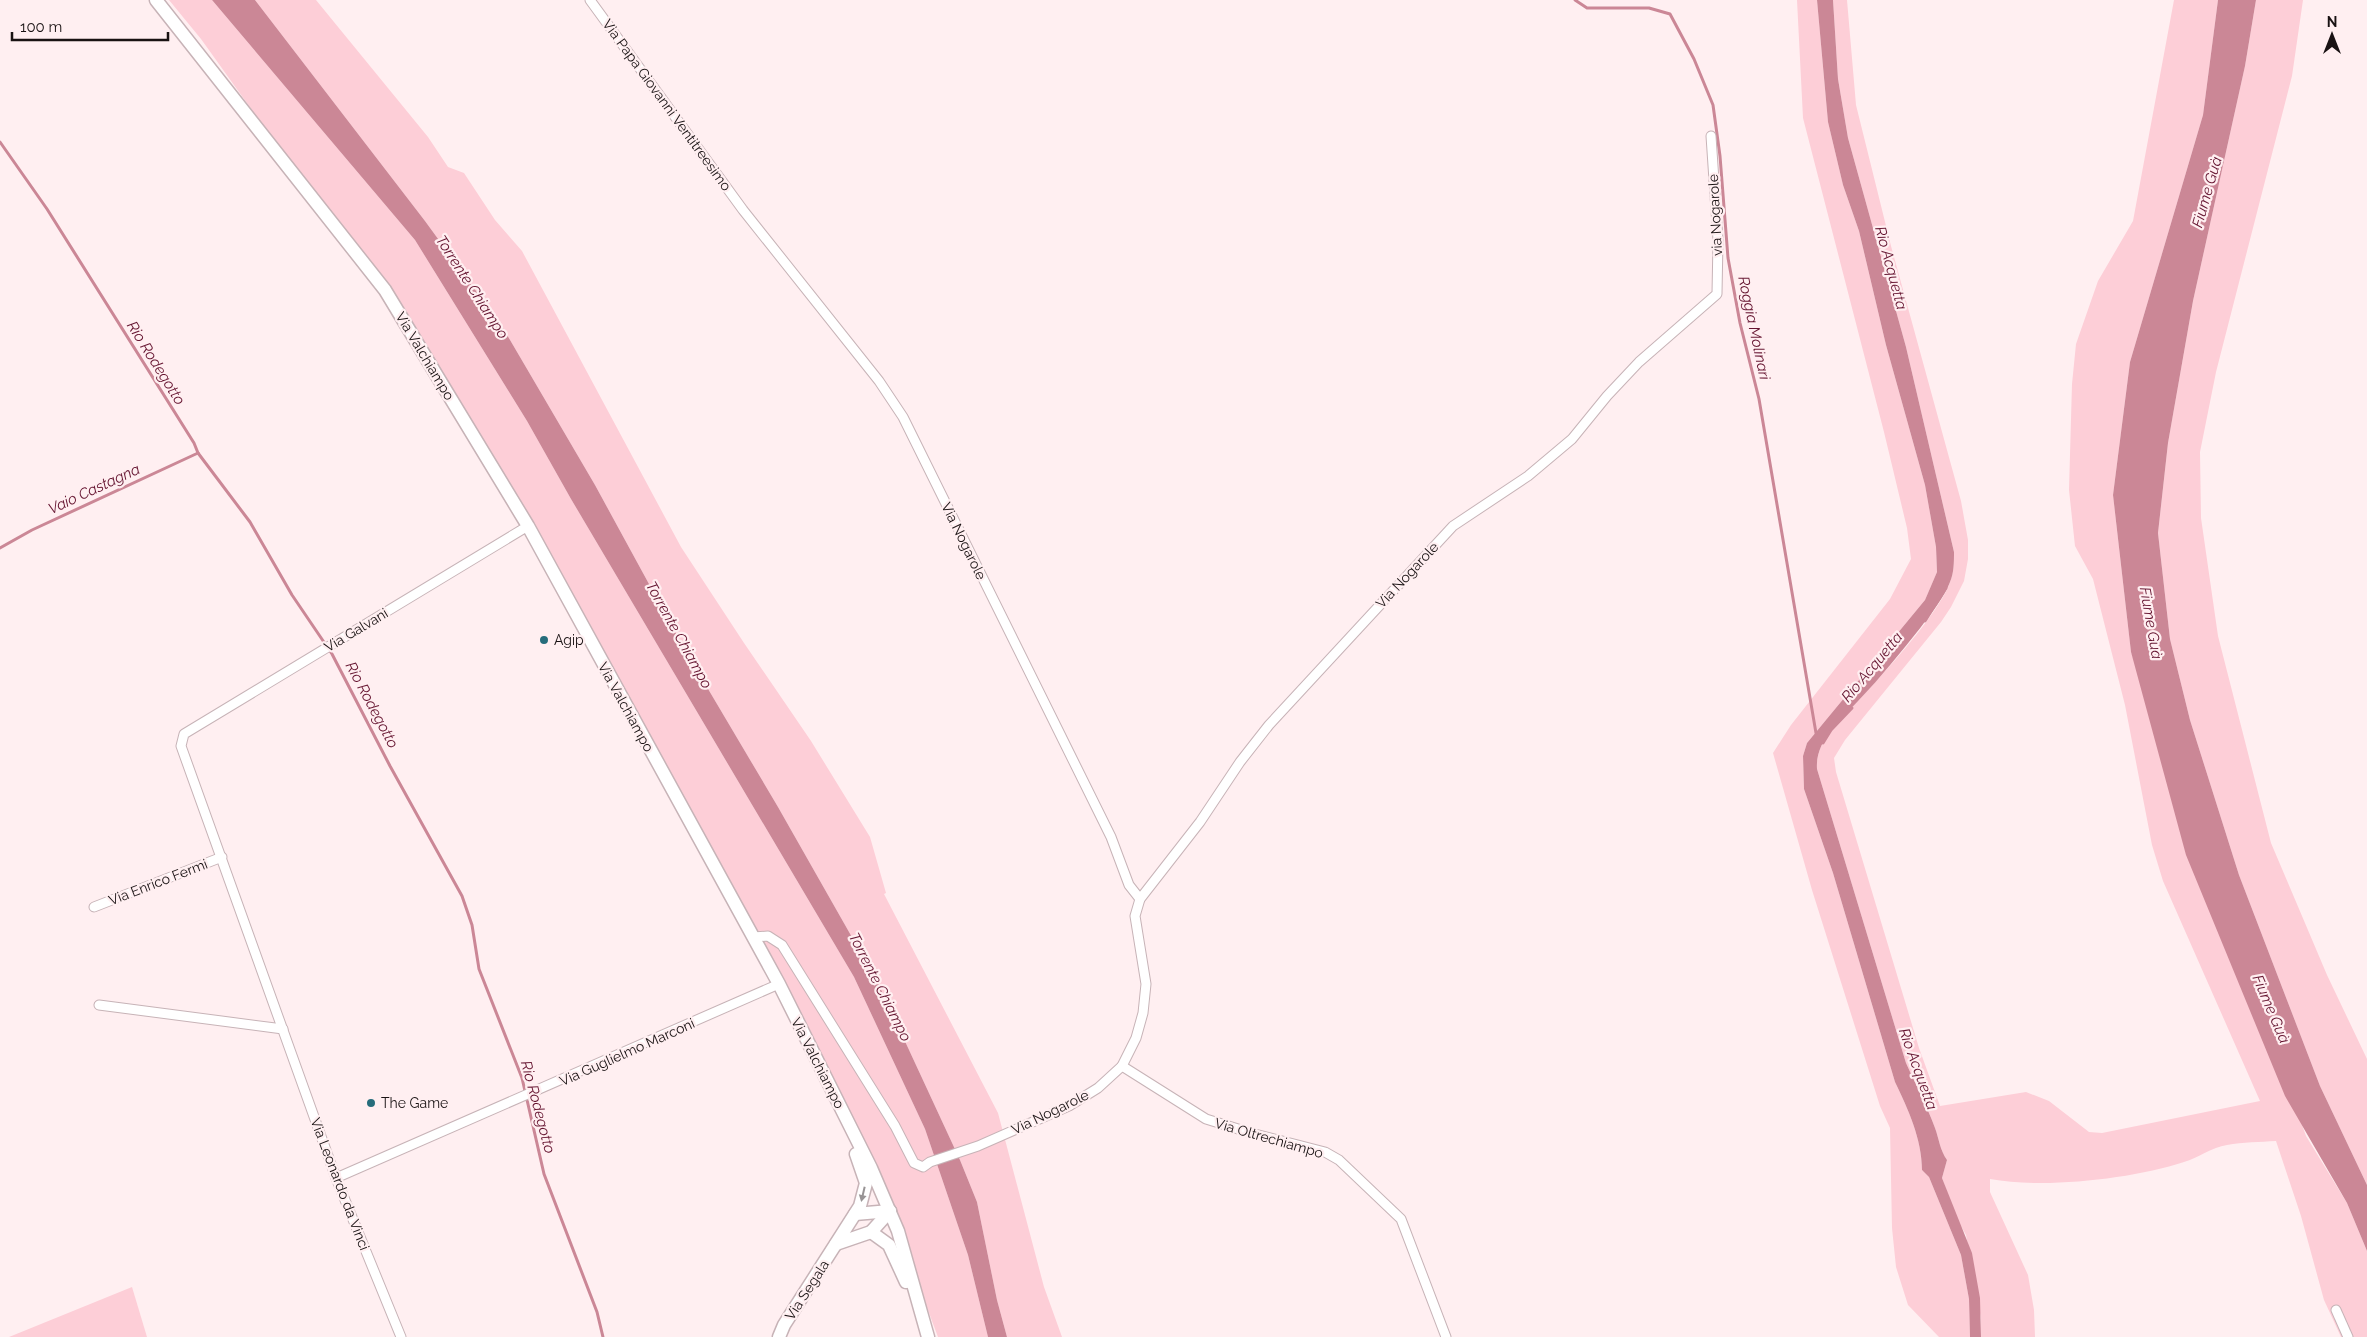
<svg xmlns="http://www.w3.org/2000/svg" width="2367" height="1337" viewBox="0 0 2367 1337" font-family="Raleway,sans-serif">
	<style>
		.green { fill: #fdced7 }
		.water { fill: #cb8796 }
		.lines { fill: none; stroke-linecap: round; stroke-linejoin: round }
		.stream { stroke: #cb8796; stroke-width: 3 }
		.street-casing { stroke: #c7b3b7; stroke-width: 11 }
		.secondary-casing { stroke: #c7b3b7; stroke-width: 15 }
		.street { stroke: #fff; stroke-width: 9 }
		.secondary { stroke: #fff; stroke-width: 12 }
		.oneway { fill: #989495 }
		.poi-dot { fill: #266c7b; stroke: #ffeff1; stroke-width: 2 }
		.labels { text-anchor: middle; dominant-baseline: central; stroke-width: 4.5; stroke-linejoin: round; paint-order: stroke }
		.street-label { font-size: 14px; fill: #191213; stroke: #ffeff1 }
		.poi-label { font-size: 14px; fill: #191213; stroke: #ffeff1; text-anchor: start }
		.water-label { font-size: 15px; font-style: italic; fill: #651430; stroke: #ffeff1 }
	</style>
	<rect width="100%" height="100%" fill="#ffeff1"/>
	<!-- green -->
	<g class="green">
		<polygon points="169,0 212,0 415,240 527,421 571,499 854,977 925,1129 968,1255 988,1337 938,1337 879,1178 449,385 201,39"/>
		<polygon points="255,0 316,0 428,137 448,167 464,173 495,220 522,251 681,547 744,643 811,741 870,837 886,893 884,894 998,1113 1044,1287 1062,1337 1007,1337 997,1300 977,1202 960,1160 878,983 778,807 685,650 595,485 503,328 425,221"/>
		<path d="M1797,0H1817L1828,122L1843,185L1859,231L1886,345L1925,485L1936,547L1937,572L1925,600L1807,743L1803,756L1804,789L1833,873L1895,1082C1908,1109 1922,1139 1922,1170L1929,1177L1961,1255L1969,1299L1970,1337H1939L1908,1305L1896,1267L1892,1228L1890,1128L1880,1106L1812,890L1773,753L1791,725L1890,599L1911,559L1907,528L1884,432L1803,118Z"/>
		<path d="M1833,0H1847L1856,105L1891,246L1961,501L1968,540V559L1964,581L1951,607L1941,622L1845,740L1834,758L1836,772L1919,1048L1940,1106L2026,1092L2049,1101L2089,1132L2102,1133L2260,1101L2163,881L2152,845L2125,705L2093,579L2075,546L2069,490L2072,384L2076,344L2098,281L2133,221L2174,0H2218L2203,115L2130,362L2113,495L2131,652L2306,1136L2347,1203L2367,1251V1337H2341L2324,1300L2301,1216L2276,1141C2260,1142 2243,1142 2227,1145C2212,1147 2198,1158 2184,1162C2132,1179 2044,1189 1990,1179V1192L2028,1275L2034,1310L2035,1337H1981V1318L1966,1235L1957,1219L1942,1178L1947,1160C1940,1150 1939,1139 1935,1128C1927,1106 1916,1085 1906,1063L1817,769C1815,740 1841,720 1859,700C1883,674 1939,614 1950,582C1954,573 1954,562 1954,552L1906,347L1848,138L1838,79Z"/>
		<polygon points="2256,0 2303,0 2292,76 2216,372 2200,452 2201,518 2218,636 2271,843 2327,975 2367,1059 2367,1185 2320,1086 2239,875 2190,720 2170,639 2158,533 2168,443 2193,301 2245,66"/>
		<polygon points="132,1287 147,1337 9,1337"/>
	</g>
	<!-- water -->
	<g class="water">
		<polygon points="212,0 255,0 425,221 503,328 595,485 685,650 778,807 878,983 960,1160 977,1202 997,1300 1007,1337 988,1337 968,1255 925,1129 854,977 571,499 527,421 415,240"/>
		<path d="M1817,0H1833L1838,79L1848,138L1906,347L1954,552C1954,562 1954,573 1950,582C1944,598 1931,613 1921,627C1901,652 1881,677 1859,700C1841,720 1815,740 1817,769L1906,1063C1916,1085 1927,1106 1935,1128C1939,1139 1940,1150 1947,1160L1942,1178L1972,1253L1980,1298L1981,1337H1970L1969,1299L1961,1255L1929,1177L1922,1170C1922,1139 1908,1109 1895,1082L1833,873L1804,789L1803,756L1807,743L1925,600L1937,572L1936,547L1925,485L1886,345L1859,231L1843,185L1828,122Z"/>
		<polygon points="2218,0 2256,0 2245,66 2193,301 2168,443 2158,533 2170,639 2190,720 2239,875 2320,1086 2367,1185 2367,1251 2347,1203 2285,1096 2186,855 2131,652 2113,495 2130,362 2203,115"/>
	</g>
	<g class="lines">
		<!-- stream -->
		<g class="stream">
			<polyline points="1575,0 1587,8 1649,8 1670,14 1694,59 1713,105 1720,156 1728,258 1740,323 1759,399 1816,733"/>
			<polyline points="0,142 47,209 194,443 198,453 250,522 292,595 332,654 390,766 462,896 472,925 479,969 522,1078 544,1174 597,1312 603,1337"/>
			<polyline points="0,548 32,530 198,453"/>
			<polyline points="1925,621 1946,588"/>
			<polyline points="1823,743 1831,730 1852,708"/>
		</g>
		<!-- street casing -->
		<g class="street-casing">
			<g id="street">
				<polyline points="590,0 743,210 879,381 903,417 1111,837 1129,885 1140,899"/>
				<polyline points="94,907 222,857"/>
				<polyline points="753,937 768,936 782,945 895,1126 914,1163 923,1167 930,1162 978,1146 1069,1106 1098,1088 1122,1066 1136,1038 1143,1013 1146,984 1135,916 1140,899 1200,822 1240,762 1269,725 1453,526 1528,476 1572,439 1607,396 1639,362 1717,294 1718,240 1711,136"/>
				<polyline points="99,1005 283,1029"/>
				<polyline points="1122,1066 1206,1119 1251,1133 1325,1152 1339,1160 1401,1219 1446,1337"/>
				<polyline points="336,1178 779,984"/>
				<polyline points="2336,1310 2348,1337"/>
				<polyline points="401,1337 336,1178 181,746 184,734 528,526"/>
			</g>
		</g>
		<!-- secondary casing -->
		<g class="secondary-casing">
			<g id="secondary">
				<polyline points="156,0 385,290 528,526 779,984 871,1168 898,1231 928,1337"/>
				<polyline points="855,1214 890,1211"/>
				<polyline points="871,1232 889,1245 906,1282"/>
				<polyline points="836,1244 871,1232 890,1211"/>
				<polyline points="779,1337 784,1325 860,1206 866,1183 856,1154"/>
			</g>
		</g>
		<!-- street -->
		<use href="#street" class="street"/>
		<!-- secondary -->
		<use href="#secondary" class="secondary"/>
	</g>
	<!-- one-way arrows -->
	<defs><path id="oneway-solid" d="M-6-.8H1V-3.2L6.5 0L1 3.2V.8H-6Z" transform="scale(1.25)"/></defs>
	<use class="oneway" href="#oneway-solid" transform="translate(863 1194) rotate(103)"/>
	<!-- markers -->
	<g class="poi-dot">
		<circle cx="544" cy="640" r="5"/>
		<circle cx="371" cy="1103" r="5"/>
	</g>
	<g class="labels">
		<!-- street labels -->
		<g class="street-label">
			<text transform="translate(667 105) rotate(54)">Via Papa Giovanni Ventitreesimo</text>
			<text transform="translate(1715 215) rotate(-93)">via Nogarole</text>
			<text transform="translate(425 356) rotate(59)">Via Valchiampo</text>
			<text transform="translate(964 541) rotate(64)">Via Nogarole</text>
			<text transform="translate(1407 575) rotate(-47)">Via Nogarole</text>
			<text transform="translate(356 630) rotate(-31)">Via Galvani</text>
			<text transform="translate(626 707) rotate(61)">Via Valchiampo</text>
			<text transform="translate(158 882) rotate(-21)">Via Enrico Fermi</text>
			<text transform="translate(627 1052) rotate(-24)">Via Guglielmo Marconi</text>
			<text transform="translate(818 1063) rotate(63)">Via Valchiampo</text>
			<text transform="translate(1050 1112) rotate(-26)">Via Nogarole</text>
			<text transform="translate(1269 1138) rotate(16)">Via Oltrechiampo</text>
			<text transform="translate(340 1184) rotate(69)">Via Leonardo da Vinci</text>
			<text transform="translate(807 1290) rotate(-57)">Via Segala</text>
		</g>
		<!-- poi labels -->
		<g class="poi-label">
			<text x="554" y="640">Agip</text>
			<text x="381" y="1103">The Game</text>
		</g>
		<!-- water labels -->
		<g class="water-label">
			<text transform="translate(2207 192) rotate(-74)">Fiume Guà</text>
			<text transform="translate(1891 268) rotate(75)">Rio Acquetta</text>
			<text transform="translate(472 287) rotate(57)">Torrente Chiampo</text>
			<text transform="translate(1754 328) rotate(78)">Roggia Molinari</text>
			<text transform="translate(156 363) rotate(58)">Rio Rodegotto</text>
			<text transform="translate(94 489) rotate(-25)">Vaio Castagna</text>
			<text transform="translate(2151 623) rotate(80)">Fiume Guà</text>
			<text transform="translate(679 635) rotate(61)">Torrente Chiampo</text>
			<text transform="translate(1872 667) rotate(-50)">Rio Acquetta</text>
			<text transform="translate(372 705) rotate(62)">Rio Rodegotto</text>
			<text transform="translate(880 987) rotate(63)">Torrente Chiampo</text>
			<text transform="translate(2271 1009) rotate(67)">Fiume Guà</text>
			<text transform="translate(1918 1069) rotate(70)">Rio Acquetta</text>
			<text transform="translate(538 1107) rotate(75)">Rio Rodegotto</text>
		</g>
	</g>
	<!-- north arrow -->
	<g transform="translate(2332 35)" stroke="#ffeff1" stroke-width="4" paint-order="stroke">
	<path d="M0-4L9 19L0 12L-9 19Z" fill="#191213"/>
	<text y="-8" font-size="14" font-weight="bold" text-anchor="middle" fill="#191213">N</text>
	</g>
	<!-- scale -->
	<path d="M12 32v8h156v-8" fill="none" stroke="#191213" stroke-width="2.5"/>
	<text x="20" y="32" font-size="15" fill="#191213" stroke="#ffeff1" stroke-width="4" paint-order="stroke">100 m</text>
</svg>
